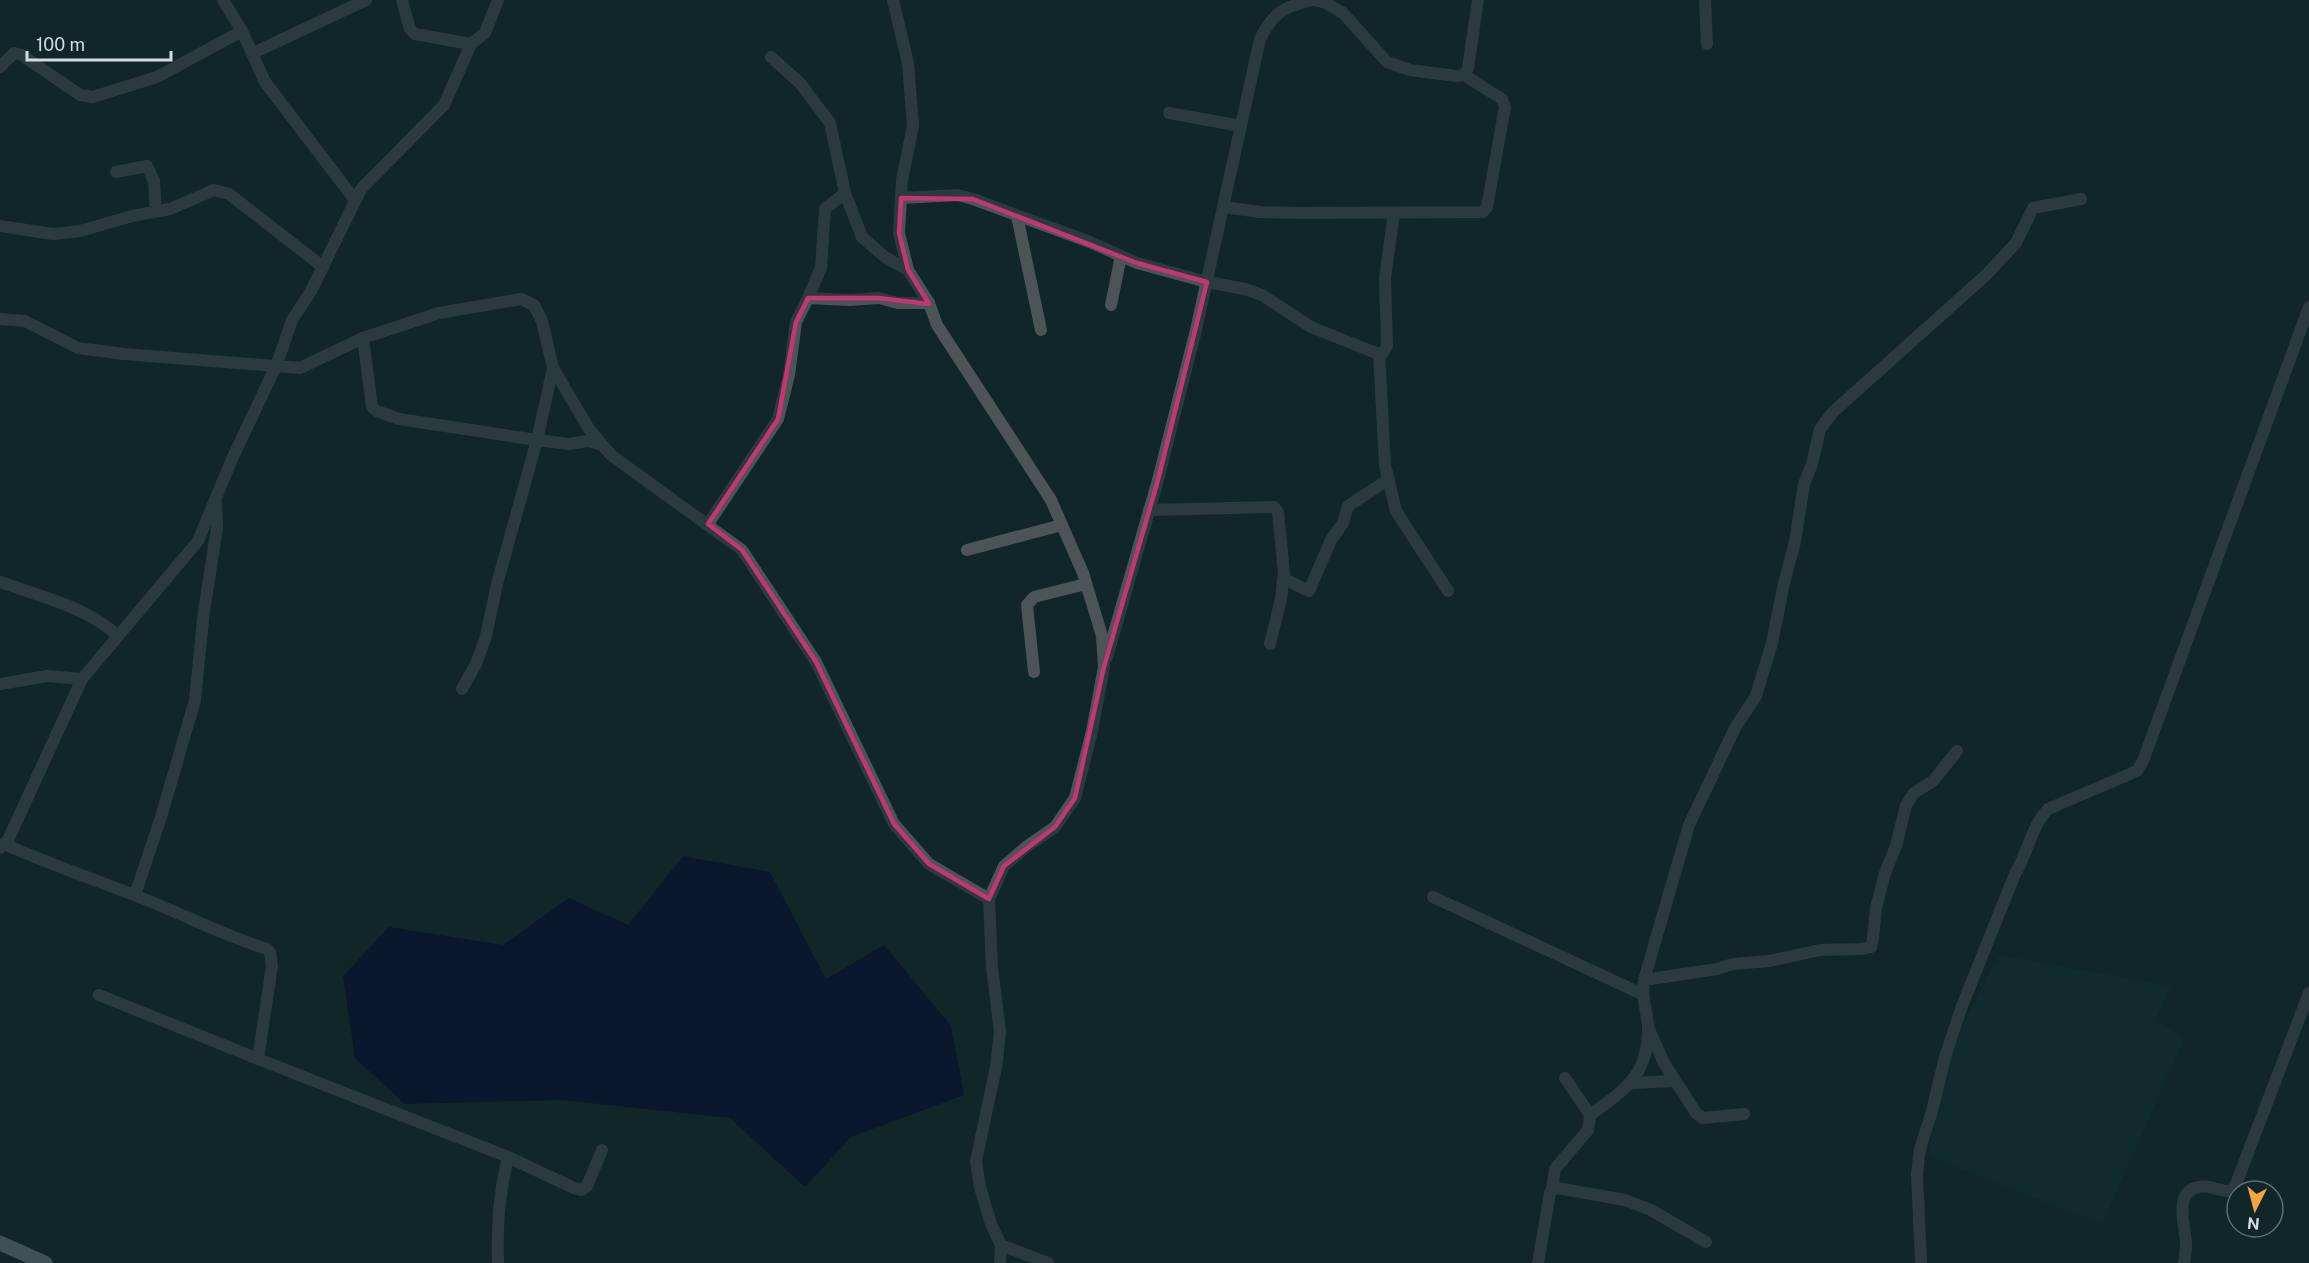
<svg xmlns="http://www.w3.org/2000/svg" width="2309" height="1263" viewBox="0 0 2309 1263" font-family="'Public Sans',sans-serif">
	<style>
		.built { fill: #113034 }
		.water { fill: #000834 }
		.lines { fill: none; stroke-linecap: round; stroke-linejoin: round }
		.minor { stroke: #4c5458; stroke-width: 12 }
		.major { stroke: #75858d; stroke-width: 15 }
		.marked { fill: none; stroke: #c4366f; stroke-width: 4.5; stroke-linejoin: round }
	</style>
	<rect width="100%" height="100%" fill="#112628"/>
	<!-- built -->
	<polygon class="built" points="1999,955 2171,986 2155,1021 2185,1037 2102,1224 1928,1156 1949,1059 1968,1015"/>
	<!-- water -->
	<polygon class="water" points="683,856 770,872 826,979 884,945 951,1026 964,1095 851,1137 805,1187 730,1118 562,1100 405,1104 355,1058 343,976 389,927 503,945 569,898 628,925"/>
	<g class="lines">
		<!-- minor -->
		<g class="minor">
			<polyline points="223,0 242,31 265,82 355,200"/>
			<polyline points="402,0 410,29 415,34 471,44"/>
			<polyline points="893,0 908,63 913,126 902,180 899,233 908,270 929,303 937,325 1051,500 1083,573 1102,636 1104,667 1092,731 1075,798 1055,827 1026,847 1004,866 989,899 992,967 1000,1032 996,1067 976,1161 980,1187 991,1224 1001,1245 1000,1263"/>
			<polyline points="1315,0 1326,3 1343,13 1387,62 1410,70 1456,76 1464,75 1468,68 1478,0"/>
			<polyline points="1705,0 1707,44"/>
			<polyline points="253,53 366,0"/>
			<polyline points="771,57 800,83 830,123 845,193 862,237 885,257 908,270"/>
			<polyline points="0,67 14,53 22,55 80,95 93,97 157,77 242,31"/>
			<polyline points="1169,113 1241,126"/>
			<polyline points="116,172 147,166 154,181 156,211"/>
			<polyline points="901,198 958,195 973,199 1090,242 1137,263 1207,282 1245,289 1262,295 1311,327 1376,353 1383,353 1387,346 1385,278 1394,213"/>
			<polyline points="1223,207 1260,212 1301,213 1483,212 1487,207 1505,107 1502,99 1464,75"/>
			<polyline points="1017,216 1041,330"/>
			<polyline points="0,226 53,234 80,231 132,216 170,209 214,190 229,194 323,267"/>
			<polyline points="808,298 821,268 825,209 845,193"/>
			<polyline points="1111,305 1121,256"/>
			<polyline points="0,319 25,321 78,348 124,354 300,368 363,338 439,313 521,299 534,305 542,321 553,368 589,429 611,455 742,550 816,662 894,824 929,864 989,899"/>
			<polyline points="363,338 372,407 377,411 399,419 537,440 569,444 588,441 602,445"/>
			<polyline points="1379,353 1385,465 1396,511 1448,591"/>
			<polyline points="1149,510 1274,507 1278,512 1284,573 1281,599 1270,644"/>
			<polyline points="708,524 778,419 789,375 796,322 808,298 849,300 879,298 898,303 929,303"/>
			<polyline points="967,550 1062,525"/>
			<polyline points="1284,579 1309,591 1331,540 1343,523 1348,506 1389,479"/>
			<path d="M0,582C39,596 88,607 118,636"/>
			<path d="M1107,657L1158,480L1196,330L1260,39C1273,13 1283,7 1312,0"/>
			<polyline points="1034,672 1027,605 1034,597 1086,584"/>
			<polyline points="0,684 47,676 82,679"/>
			<polyline points="462,689 476,664 486,636 497,584 537,440 553,368"/>
			<path d="M4,844C47,863 90,878 134,895C179,912 221,935 267,949L270,952L272,966L258,1059"/>
			<polyline points="0,848 8,840 82,679 198,541 232,459 277,364 292,320 311,291 361,189 444,105 471,44 485,33 498,0"/>
			<polyline points="135,895 161,817 195,700 204,611 217,528 216,502"/>
			<polyline points="1433,897 1642,994"/>
			<polyline points="1644,980 1717,969 1733,964 1769,961 1820,950 1862,949 1871,947 1873,938 1876,908 1885,873 1896,846 1906,805 1914,793 1933,781 1957,751"/>
			<polyline points="99,995 258,1059 508,1157 574,1188 581,1190 587,1186 602,1150"/>
			<polyline points="1648,1027 1664,1063 1696,1113 1703,1118 1744,1114"/>
			<polyline points="1565,1078 1590,1115"/>
			<polyline points="1632,1083 1674,1081"/>
			<path d="M1552,1189L1555,1169L1588,1130L1590,1115C1625,1090 1649,1075 1648,1026C1647,1010 1641,998 1644,980L1689,825L1735,728L1756,696L1772,643L1784,583L1795,542L1804,484L1812,464L1820,429L1833,412L1986,275L2016,243L2033,208L2081,199"/>
			<polyline points="1001,1245 1048,1263"/>
			<path d="M498,1263C497,1224 499,1195 508,1157"/>
			<polyline points="1538,1263 1550,1193 1552,1189 1557,1188 1625,1200 1651,1210 1706,1242"/>
			<path d="M1921,1263L1917,1174L1920,1149L1932,1111L1945,1057L1962,1006L2015,874C2028,853 2031,827 2048,809L2137,771L2143,761L2309,307"/>
			<path d="M2184,1263C2185,1257 2186,1250 2186,1244C2186,1227 2172,1192 2199,1187C2210,1184 2220,1192 2231,1191L2236,1184L2309,993"/>
		</g>
		<!-- major -->
		<polyline class="major" points="0,1243 45,1263"/>
	</g>
	<!-- marked area -->
	<path d="M0 0H2309V1263H0ZM901,198L973,199L1137,263L1207,282L1158,480L1104,667L1075,798L1055,827L1004,866L989,899L929,864L894,824L816,662L742,550L708,524L778,419L796,322L808,298H879L929,304L908,270L899,233Z" fill="#112628" fill-opacity=".55" fill-rule="evenodd"/>
	<path class="marked" d="M901,198L973,199L1137,263L1207,282L1158,480L1104,667L1075,798L1055,827L1004,866L989,899L929,864L894,824L816,662L742,550L708,524L778,419L796,322L808,298H879L929,304L908,270L899,233Z"/>
	<!-- north arrow -->
	<g transform="translate(2255 1209) rotate(186)"><circle r="28" fill="#112628" stroke="#5d6f71" stroke-width="1.5"/>
	<path d="M0-4.5L10 22L0 15L-10 22Z" fill="#f3a442"/>
	<text y="-9" font-size="16" font-weight="bold" text-anchor="middle" fill="#d0ddde">N</text>
	</g>
	<!-- scale -->
	<path d="M27 51v9h144v-9" fill="none" stroke="#d0ddde" stroke-width="3"/>
	<text x="36" y="51" font-size="18" fill="#d0ddde" stroke="#112628" stroke-width="4.5" paint-order="stroke">100 m</text>
</svg>
